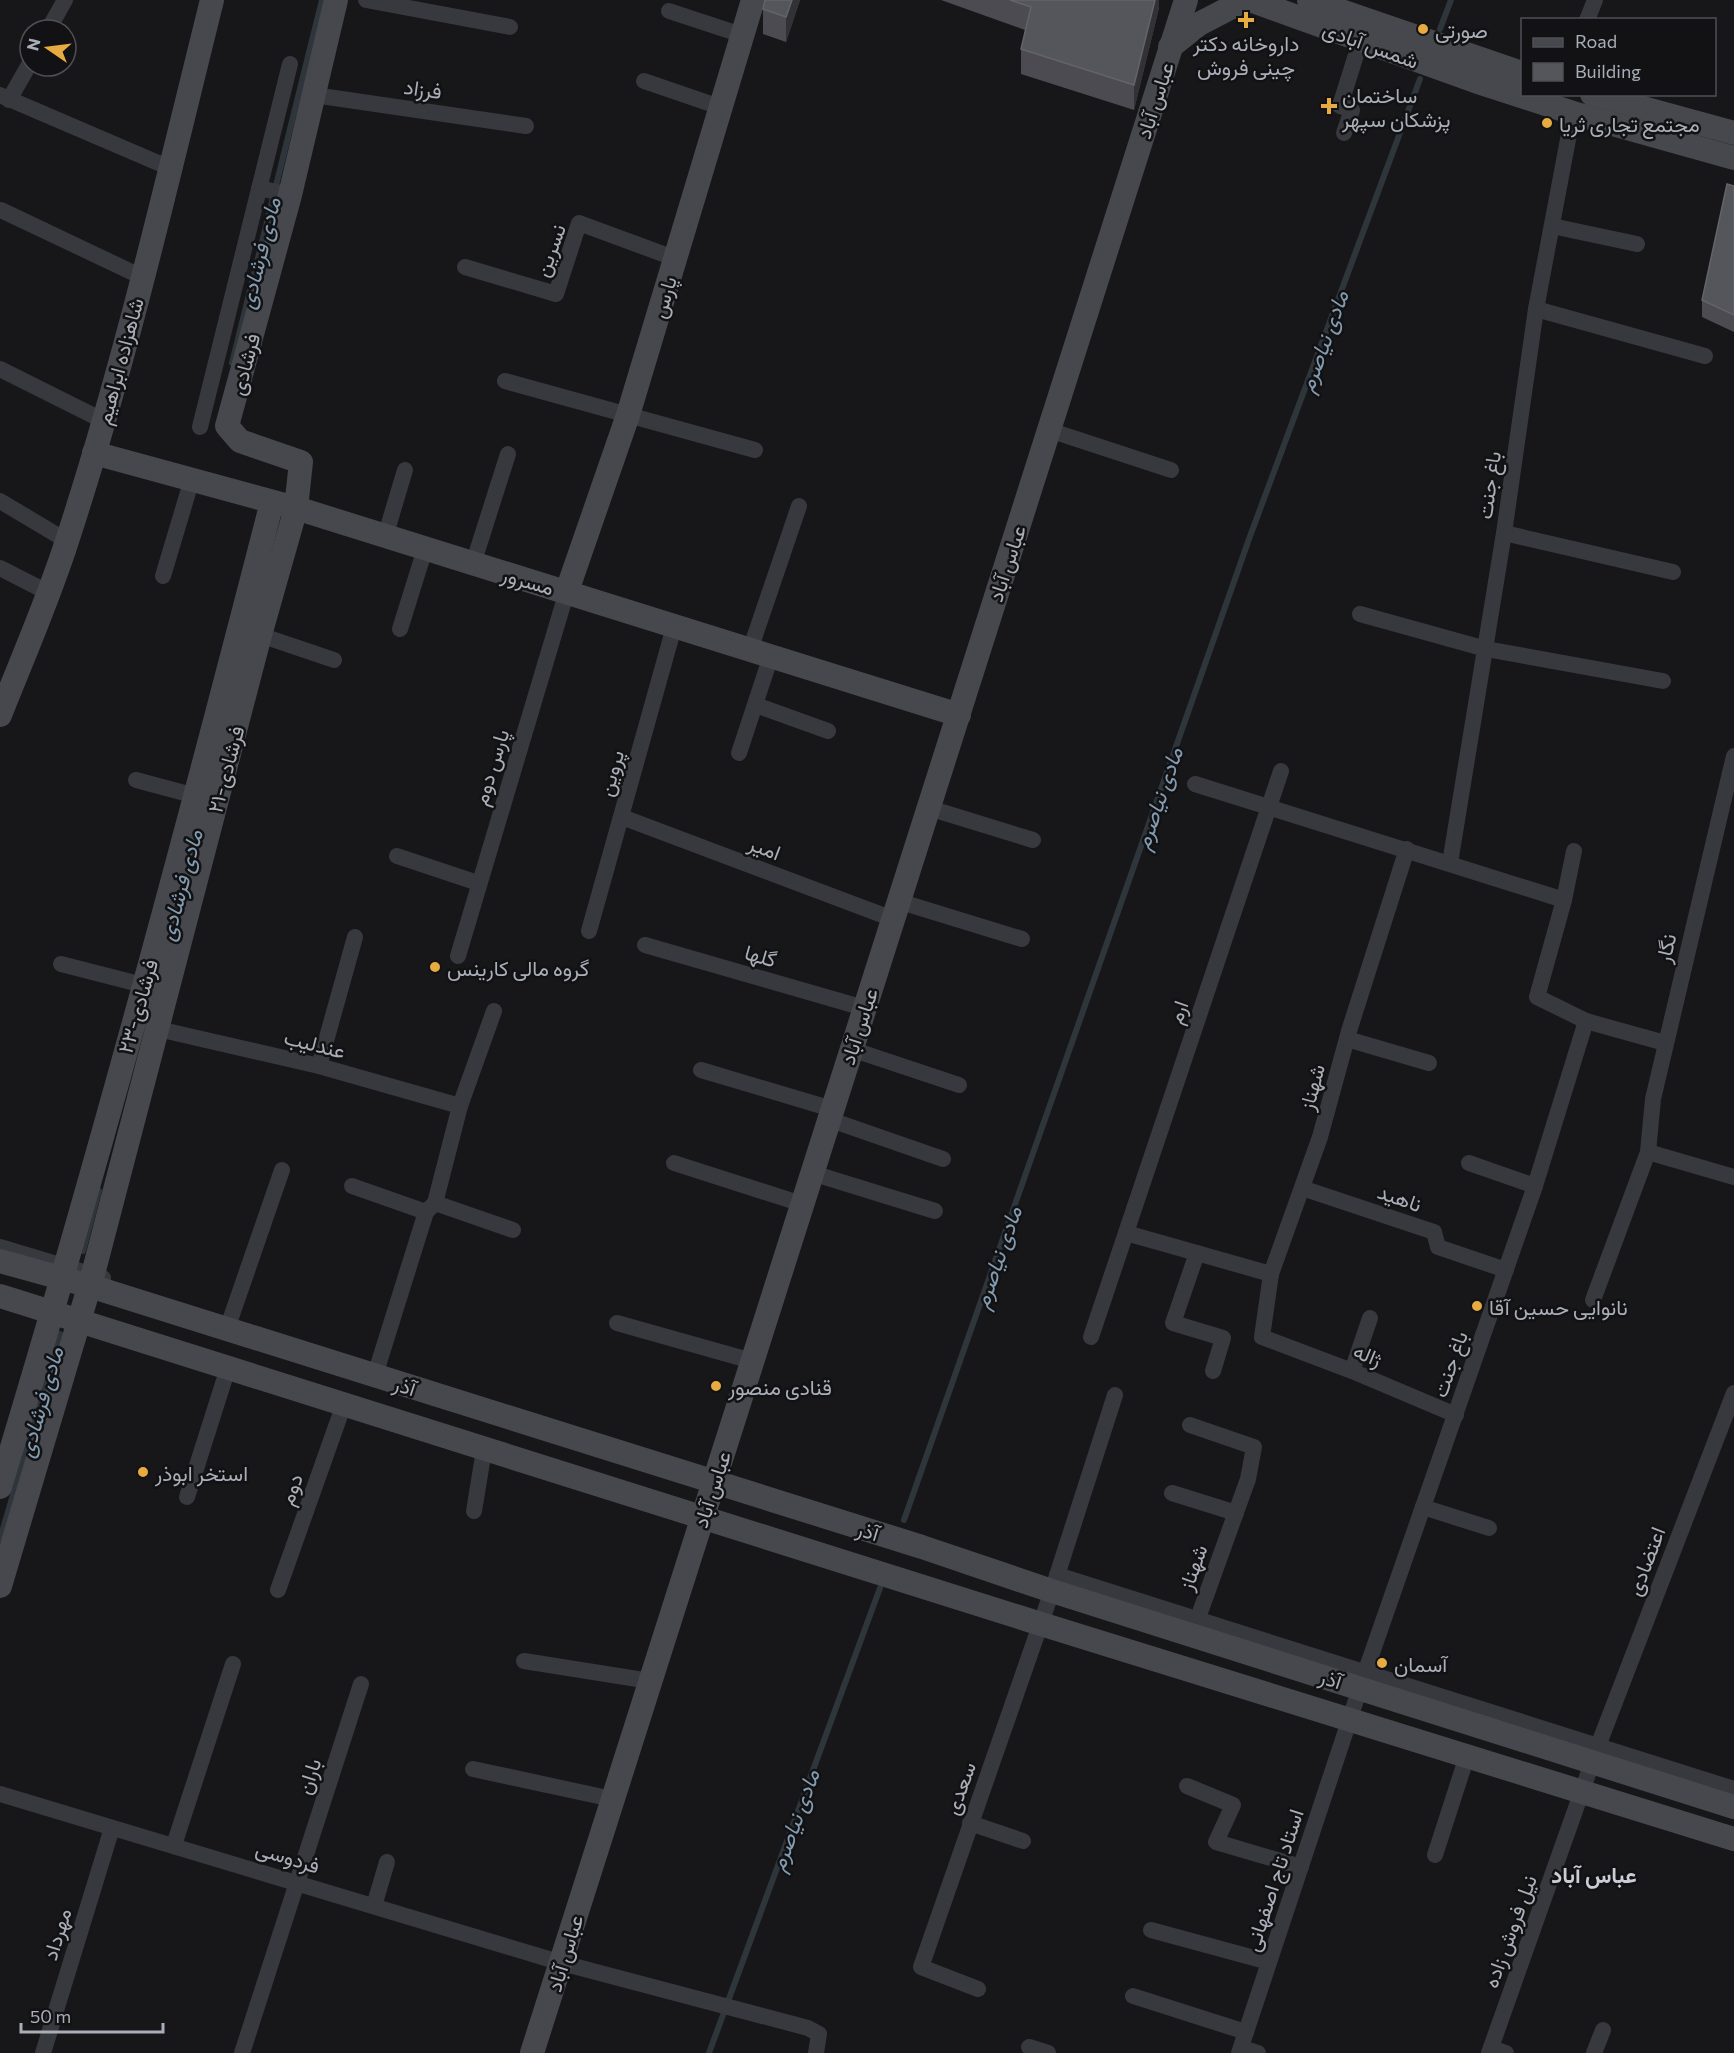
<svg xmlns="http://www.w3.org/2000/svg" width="1734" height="2053" viewBox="0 0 1734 2053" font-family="Commissioner,Vazirmatn,sans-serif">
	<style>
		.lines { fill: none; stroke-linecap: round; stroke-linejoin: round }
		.stream { stroke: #2e363c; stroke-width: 6 }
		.street { stroke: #38393e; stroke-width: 16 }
		.secondary { stroke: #46484d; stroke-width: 24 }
		.wall { fill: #4b4b51 }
		.shaded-wall { fill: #323236 }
		.building { fill: #55565c; stroke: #63646a; stroke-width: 1.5 }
		.poi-dot { fill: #e7ac41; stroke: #121214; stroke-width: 2 }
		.labels { text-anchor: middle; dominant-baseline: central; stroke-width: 5; stroke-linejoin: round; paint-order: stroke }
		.poi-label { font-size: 21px; fill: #aaaeb8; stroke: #121214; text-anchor: start }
		.street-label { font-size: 21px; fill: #aaaeb8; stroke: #121214 }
		.water-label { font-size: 22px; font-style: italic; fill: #839cb1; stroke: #121214 }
		.neighbourhood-label { font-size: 22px; font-weight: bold; fill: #cbcdd4; stroke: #121214 }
	</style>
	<rect width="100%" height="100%" fill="#171719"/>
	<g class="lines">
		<!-- stream -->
		<g class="stream">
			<polyline points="1440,29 1451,0"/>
			<polyline points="232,363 322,0"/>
			<polyline points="83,1251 99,1191"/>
			<polyline points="904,1520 1249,539 1420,79"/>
			<polyline points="0,1539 60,1334"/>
			<polyline points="709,2053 880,1588"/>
		</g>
		<!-- street -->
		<g class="street">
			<polyline points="366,0 510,27"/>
			<polyline points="669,11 742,35"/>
			<polyline points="1587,20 1595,0"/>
			<polyline points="48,30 65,0"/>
			<polyline points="644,81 720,107"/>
			<polyline points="0,95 170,168"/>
			<polyline points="314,95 526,126"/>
			<polyline points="9,100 30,63"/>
			<polyline points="1344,133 1352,110 1340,106 1360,42"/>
			<polyline points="259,188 290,195"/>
			<polyline points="1,210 142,277"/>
			<polyline points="1552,226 1637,244"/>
			<polyline points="465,267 556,294 579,223 674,258"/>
			<polyline points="1536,309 1705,356"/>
			<polyline points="0,369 102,420"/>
			<polyline points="505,381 755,450"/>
			<polyline points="200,427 290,64"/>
			<polyline points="1049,430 1171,470"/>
			<polyline points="0,501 67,541"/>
			<polyline points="1504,533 1673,572"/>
			<polyline points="385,537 405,470"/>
			<polyline points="473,564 508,454"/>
			<polyline points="0,568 49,593"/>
			<polyline points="163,576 192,479"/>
			<polyline points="1360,614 1486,649 1663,681"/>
			<polyline points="400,629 425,549"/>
			<polyline points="260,635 334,660"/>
			<polyline points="750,650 799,506"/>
			<polyline points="756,705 828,731"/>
			<polyline points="739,753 771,656"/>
			<polyline points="136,780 196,796"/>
			<polyline points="1195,784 1564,900"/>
			<polyline points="929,808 1033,840"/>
			<polyline points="622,817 893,919"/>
			<polyline points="1407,849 1349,1031 1320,1137 1271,1274 1262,1337 1352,1371 1456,1415"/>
			<polyline points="1574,851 1564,900 1537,997 1586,1021 1665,1043"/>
			<polyline points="397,856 478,883"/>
			<polyline points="1450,863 1504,533 1536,309 1573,113"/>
			<polyline points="898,901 1022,939"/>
			<polyline points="589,931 674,627"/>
			<polyline points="645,945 864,1008"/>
			<polyline points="458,956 567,591"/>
			<polyline points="61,964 143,985"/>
			<polyline points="158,1029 319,1066 460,1106"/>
			<polyline points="1347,1039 1429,1063"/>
			<polyline points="851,1049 959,1085"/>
			<polyline points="319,1066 355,937"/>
			<polyline points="701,1070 832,1109"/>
			<polyline points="828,1119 943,1159"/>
			<polyline points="1648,1152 1734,1177"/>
			<polyline points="674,1163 802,1204"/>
			<polyline points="1469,1163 1535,1186"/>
			<polyline points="812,1173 935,1211"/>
			<polyline points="352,1186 426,1212"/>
			<polyline points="1302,1188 1434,1232 1438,1247 1506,1270"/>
			<polyline points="435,1203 513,1230"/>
			<polyline points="1126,1233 1271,1274"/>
			<polyline points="0,1247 103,1278"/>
			<polyline points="1197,1253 1173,1323 1223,1338 1213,1371"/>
			<polyline points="1593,1300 1648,1152 1653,1099 1734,756"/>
			<polyline points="617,1323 752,1361"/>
			<polyline points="227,1329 282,1170"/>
			<polyline points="1091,1337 1281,771"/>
			<polyline points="1352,1371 1370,1318"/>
			<polyline points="375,1375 426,1212 435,1203 460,1106 494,1011"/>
			<polyline points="1190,1425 1254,1447 1248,1479 1194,1629"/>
			<polyline points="1172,1493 1236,1513"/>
			<polyline points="187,1497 228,1368"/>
			<polyline points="1423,1507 1489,1528"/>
			<polyline points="474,1511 484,1450"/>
			<polyline points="1057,1575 1734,1789"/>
			<polyline points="278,1590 344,1404"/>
			<polyline points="524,1661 650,1681"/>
			<polyline points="473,1769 612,1799"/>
			<polyline points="1187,1786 1233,1805 1216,1842 1301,1867"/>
			<polyline points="0,1794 562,1963 808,2028 819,2034 816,2053"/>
			<polyline points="970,1823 1023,1841"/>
			<polyline points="174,1845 233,1664"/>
			<polyline points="1435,1855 1467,1756"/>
			<polyline points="374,1906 387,1862"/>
			<polyline points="1151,1930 1269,1962"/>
			<polyline points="978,1989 921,1967 1052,1591 1115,1395"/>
			<polyline points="1133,1996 1246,2032"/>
			<polyline points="1029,2047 1048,2053"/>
			<polyline points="1241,2048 1258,2053"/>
			<polyline points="1491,2048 1506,2053"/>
			<polyline points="43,2053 112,1828"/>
			<polyline points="242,2053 361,1684"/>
			<polyline points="1239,2053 1365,1673 1535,1186 1586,1021"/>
			<polyline points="1489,2053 1598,1746 1734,1393"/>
			<polyline points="1594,2053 1603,2030"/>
		</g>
		<!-- secondary -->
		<g class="secondary">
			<polyline points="1250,0 1475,81 1573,113 1734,158"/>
			<polyline points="1309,0 1522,73"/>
			<polyline points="1170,47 1199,24 1245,0"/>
			<polyline points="1592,94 1734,133"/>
			<polyline points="94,453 296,508 959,715"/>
			<polyline points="567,591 628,415 753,0"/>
			<path d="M0,715C23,657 48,600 67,541C125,364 167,181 212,0"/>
			<polyline points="0,1261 90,1286 922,1547 1052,1591 1734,1807"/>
			<polyline points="0,1296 1041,1624 1734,1839"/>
			<path d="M0,1487C99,1161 187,832 272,502"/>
			<polyline points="0,1586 93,1274 260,635 296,508 301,462 240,441 227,426 290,195 336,0"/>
			<polyline points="532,2053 1186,0"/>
		</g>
	</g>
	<!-- wall -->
	<g class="wall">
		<polygon points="765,0 800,0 786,42 763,34 763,9"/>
		<polygon points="941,0 1159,0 1159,8 1134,110 1021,74 1021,49 1025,30"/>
		<polygon points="1734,186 1734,332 1702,317 1702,300"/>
	</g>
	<!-- shaded-wall -->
	<g class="shaded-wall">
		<polygon points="792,0 800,0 786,42 786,17"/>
		<polygon points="1155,0 1159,0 1159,8 1134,110 1134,85"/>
	</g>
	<!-- building -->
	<g class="building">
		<polygon points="765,0 792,0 786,17 763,9"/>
		<polygon points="1010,0 1155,0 1134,85 1021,49 1031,7"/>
		<polygon points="1727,184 1734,186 1734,315 1702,300"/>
	</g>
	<!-- markers -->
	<g class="poi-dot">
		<path d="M1243 11h6v6h6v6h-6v6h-6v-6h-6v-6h6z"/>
		<circle cx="1423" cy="29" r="6"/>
		<path d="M1326 97h6v6h6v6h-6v6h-6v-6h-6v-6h6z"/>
		<circle cx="1547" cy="123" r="6"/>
		<circle cx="435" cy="967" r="6"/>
		<circle cx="1477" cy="1306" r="6"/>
		<circle cx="716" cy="1386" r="6"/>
		<circle cx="143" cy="1472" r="6"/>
		<circle cx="1382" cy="1663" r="6"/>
	</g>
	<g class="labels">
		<!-- poi labels -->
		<g class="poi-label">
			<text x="1435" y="29">صورتی</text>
			<text x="1246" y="42" text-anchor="middle">داروخانه دکتر<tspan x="1246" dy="24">چینی فروش</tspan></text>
			<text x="1342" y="94">ساختمان<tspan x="1342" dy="24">پزشکان سپهر</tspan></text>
			<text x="1559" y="123">مجتمع تجاری ثریا</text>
			<text x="447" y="967">گروه مالی کارینس</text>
			<text x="1489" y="1306">نانوایی حسین آقا</text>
			<text x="728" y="1386">قنادی منصور</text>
			<text x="155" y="1472">استخر ابوذر</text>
			<text x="1394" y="1663">آسمان</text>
		</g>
		<!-- street labels -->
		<g class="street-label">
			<text transform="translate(1371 44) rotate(20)">شمس آبادی</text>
			<text transform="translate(423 88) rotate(8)">فرزاد</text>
			<text transform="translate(1154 100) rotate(-72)">عباس آباد</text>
			<text transform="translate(549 250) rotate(-70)">نسرین</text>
			<text transform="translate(663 297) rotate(-74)">پارس</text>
			<text transform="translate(119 361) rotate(-75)">شاهزاده ابراهیم</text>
			<text transform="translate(244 364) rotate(-75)">فرشادی</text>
			<text transform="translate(1488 485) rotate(-82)">باغ جنت</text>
			<text transform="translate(1006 563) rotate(-72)">عباس آباد</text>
			<text transform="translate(528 580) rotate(16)">مسرور</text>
			<text transform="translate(490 767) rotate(-73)">پارس دوم</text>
			<text transform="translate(225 769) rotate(-75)">۲۱-فرشادی</text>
			<text transform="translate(610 773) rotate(-75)">پروین</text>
			<text transform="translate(765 847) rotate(21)">امیر</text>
			<text transform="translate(1665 948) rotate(-77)">نگار</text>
			<text transform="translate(761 955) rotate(16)">گلها</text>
			<text transform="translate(137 1006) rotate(-74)">۲۳-فرشادی</text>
			<text transform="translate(1177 1012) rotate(-71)">ارم</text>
			<text transform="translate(858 1026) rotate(-72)">عباس آباد</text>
			<text transform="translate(315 1043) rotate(14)">عندلیب</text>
			<text transform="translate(1311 1087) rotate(-75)">شهناز</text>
			<text transform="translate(1400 1197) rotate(19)">ناهید</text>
			<text transform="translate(1368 1354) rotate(22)">ژاله</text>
			<text transform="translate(1449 1364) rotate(-71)">باغ جنت</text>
			<text transform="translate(405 1385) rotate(18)">آذر</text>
			<text transform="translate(290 1489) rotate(-70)">دوم</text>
			<text transform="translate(711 1489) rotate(-72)">عباس آباد</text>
			<text transform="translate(868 1530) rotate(17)">آذر</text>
			<text transform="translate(1645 1561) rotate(-69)">اعتضادی</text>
			<text transform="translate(1192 1567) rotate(-70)">شهناز</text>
			<text transform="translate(1331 1678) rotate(18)">آذر</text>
			<text transform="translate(308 1776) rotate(-72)">باران</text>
			<text transform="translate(959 1788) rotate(-70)">سعدی</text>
			<text transform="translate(288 1856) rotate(17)">فردوسی</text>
			<text transform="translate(1273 1880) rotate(-72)">استاد تاج اصفهانی</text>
			<text transform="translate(1509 1931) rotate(-70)">نیل فروش زاده</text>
			<text transform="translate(56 1934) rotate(-73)">مهرداد</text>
			<text transform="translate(564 1953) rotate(-73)">عباس آباد</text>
		</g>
		<!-- water labels -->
		<g class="water-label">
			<text transform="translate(259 253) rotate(-76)">مادی فرشادی</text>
			<text transform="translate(1323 341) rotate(-70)">مادی نیاصرم</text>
			<text transform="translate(1158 798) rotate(-71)">مادی نیاصرم</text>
			<text transform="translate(180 885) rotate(-75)">مادی فرشادی</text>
			<text transform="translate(997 1257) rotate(-71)">مادی نیاصرم</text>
			<text transform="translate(40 1402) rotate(-74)">مادی فرشادی</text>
			<text transform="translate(794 1820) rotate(-70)">مادی نیاصرم</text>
		</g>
		<!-- neighbourhood labels -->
		<g class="neighbourhood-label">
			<text x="1594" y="1874">عباس آباد</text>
		</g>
	</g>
	<!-- legend -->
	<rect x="1521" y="18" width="195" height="78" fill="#121214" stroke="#4f5056" stroke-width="1.5"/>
	<rect x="1533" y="38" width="30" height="9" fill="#46484d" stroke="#4f5056" stroke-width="1.5"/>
	<text x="1575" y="48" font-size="18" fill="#aaaeb8">Road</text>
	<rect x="1533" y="63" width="30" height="18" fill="#55565c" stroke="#4f5056" stroke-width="1.5"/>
	<text x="1575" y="78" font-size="18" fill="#aaaeb8">Building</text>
	<!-- north arrow -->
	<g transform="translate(48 48) rotate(284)"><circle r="28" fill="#121214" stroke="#4f5056" stroke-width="1.5"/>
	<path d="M0-4.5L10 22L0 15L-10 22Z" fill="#e7ac41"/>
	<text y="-9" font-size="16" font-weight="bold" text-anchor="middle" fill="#aaaeb8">N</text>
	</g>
	<!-- scale -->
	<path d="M21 2023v9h142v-9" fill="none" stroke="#aaaeb8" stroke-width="3"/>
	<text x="30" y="2023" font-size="18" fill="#aaaeb8" stroke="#121214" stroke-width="4.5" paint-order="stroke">50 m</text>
</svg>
